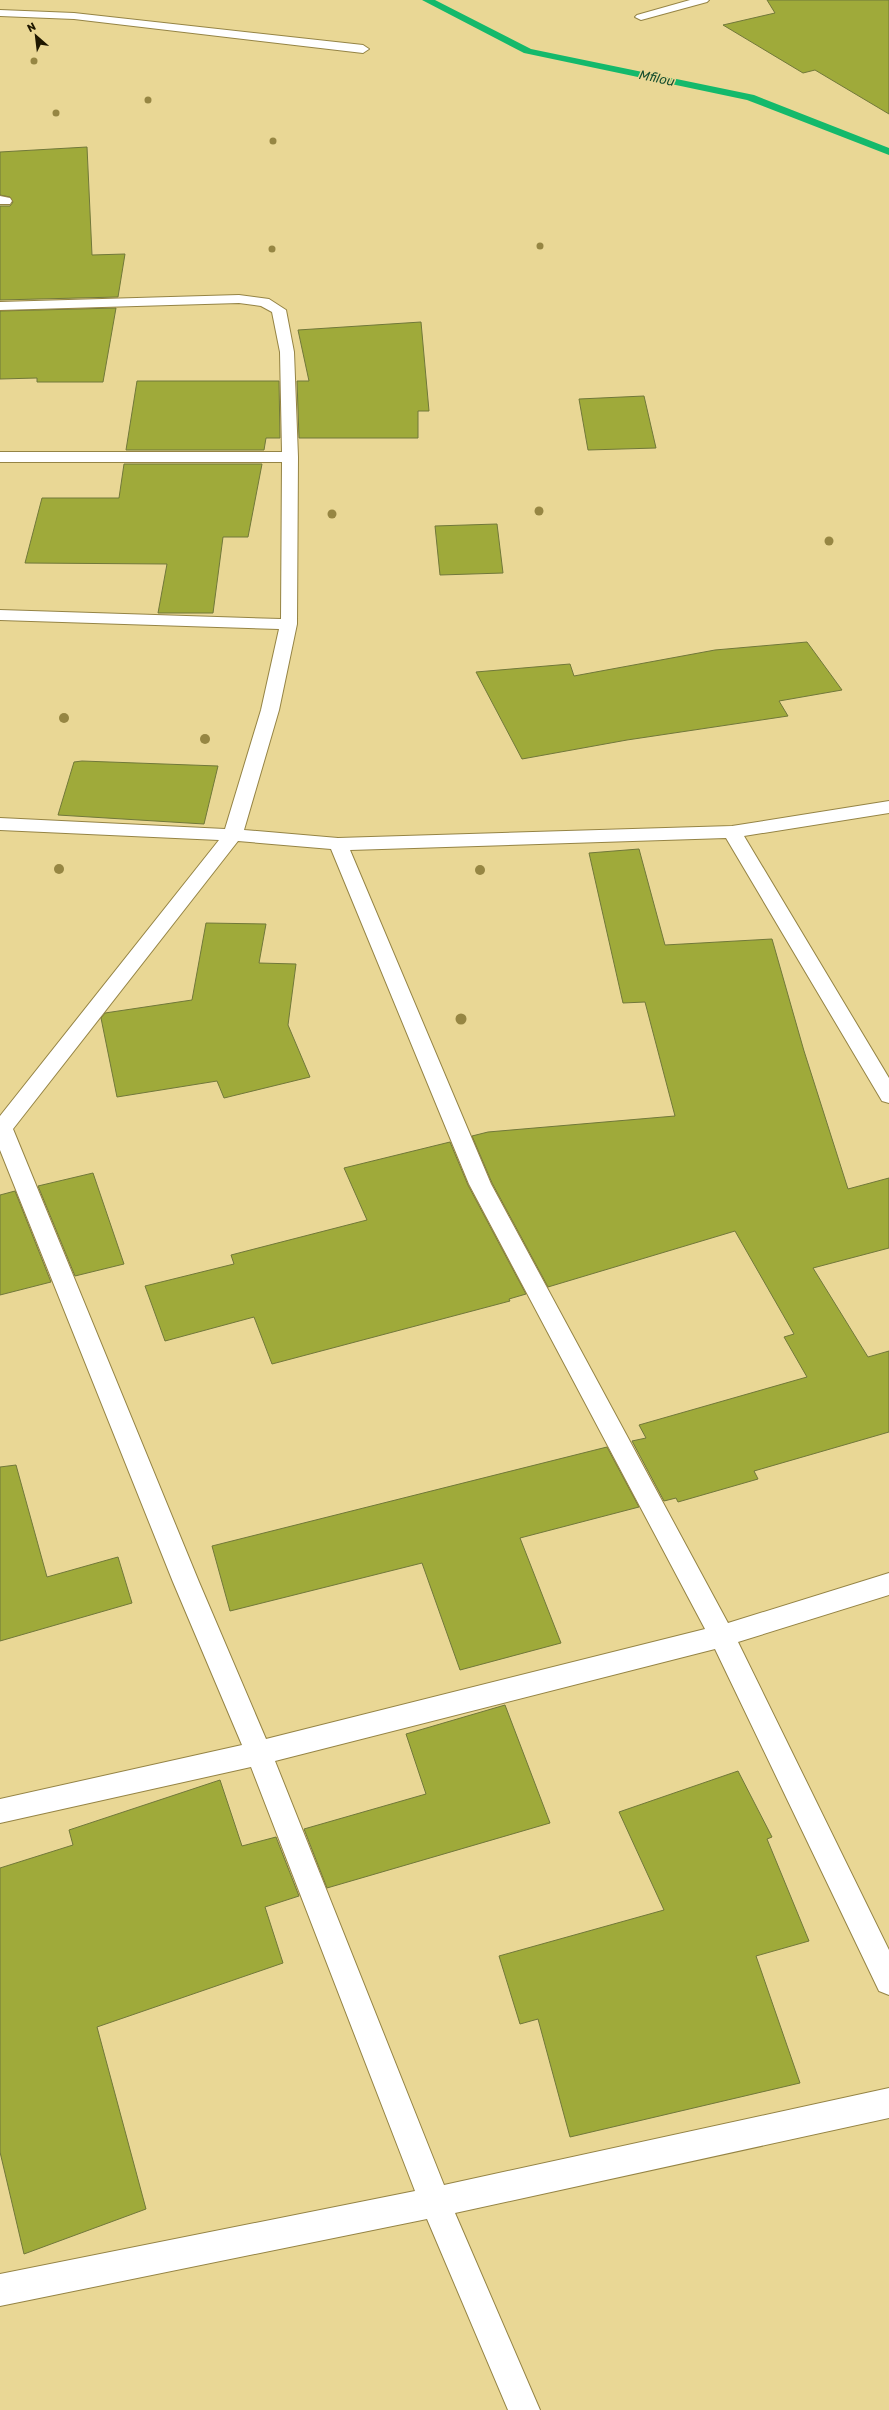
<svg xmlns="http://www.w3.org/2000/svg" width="889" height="2410" viewBox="0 0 889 2410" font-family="Rubik,sans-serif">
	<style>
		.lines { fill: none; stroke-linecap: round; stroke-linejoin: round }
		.stream { fill: #14b96b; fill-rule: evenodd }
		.building { fill: #9faa3a; stroke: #71783a }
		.street-casing { stroke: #958445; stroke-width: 2 }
		.street { fill: #fff; fill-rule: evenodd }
		.tree { fill: #968643 }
		.labels { text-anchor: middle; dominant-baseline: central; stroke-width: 3; stroke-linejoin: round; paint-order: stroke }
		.far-water-label { font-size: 13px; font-style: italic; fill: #164e2e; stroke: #e9d795 }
	</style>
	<rect width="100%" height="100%" fill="#e9d795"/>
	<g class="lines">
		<!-- stream -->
		<polygon class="stream" points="422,0 435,0 531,49 754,95 889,148 889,155 747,100 524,53"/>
	</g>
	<!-- building -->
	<g class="building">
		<polygon points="767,0 889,0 889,114 815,70 803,73 723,25 775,13"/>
		<polygon points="87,147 92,255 125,254 118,297 0,300 0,206 10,206 13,202 10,197 0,195 0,152"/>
		<polygon points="116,308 103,382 37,382 37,378 0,379 0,311"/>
		<polygon points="421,322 429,411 418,411 418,438 299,438 297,381 309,381 298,330"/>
		<polygon points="137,381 279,381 280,438 266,438 264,450 126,450"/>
		<polygon points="644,396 656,448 588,450 579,399"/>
		<polygon points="124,464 262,464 248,537 223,537 213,613 158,613 167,564 25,563 42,498 119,498"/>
		<polygon points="497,524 503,573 440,575 435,526"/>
		<polygon points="807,642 842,690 779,701 788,716 627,740 522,759 476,672 570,664 574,676 715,650"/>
		<polygon points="82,761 218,766 204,824 58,815 74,762"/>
		<polygon points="639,849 665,945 772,939 804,1051 848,1189 889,1178 889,1248 813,1268 868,1357 889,1351 889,1432 754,1471 758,1479 678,1502 676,1498 664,1501 632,1441 646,1438 639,1425 807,1377 784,1337 794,1334 735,1231 548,1287 492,1183 472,1136 488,1132 675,1116 645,1002 623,1003 589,853"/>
		<polygon points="206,923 266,924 259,963 296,964 288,1025 310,1077 224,1098 217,1081 117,1097 101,1018 105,1013 192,1000"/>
		<polygon points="450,1142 468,1185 526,1294 509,1299 510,1301 272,1364 254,1317 165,1341 145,1286 234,1264 231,1255 367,1220 344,1168"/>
		<polygon points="93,1173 124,1264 75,1276 38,1186"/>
		<polygon points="15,1191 51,1282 0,1295 0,1195"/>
		<polygon points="607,1447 639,1507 520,1538 561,1643 460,1670 422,1563 230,1611 212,1546"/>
		<polygon points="16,1465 47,1577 118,1557 132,1603 0,1641 0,1467"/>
		<polygon points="505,1705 550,1823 327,1888 304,1829 426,1794 406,1734"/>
		<polygon points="738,1771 772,1837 767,1839 809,1941 756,1956 800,2083 570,2137 538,2019 520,2024 499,1956 664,1910 619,1812"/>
		<polygon points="220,1780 242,1846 276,1837 299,1896 265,1907 283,1963 97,2027 146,2209 24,2254 0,2152 0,1868 73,1845 69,1830"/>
	</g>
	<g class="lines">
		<!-- street casing -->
		<g class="street-casing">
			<g id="street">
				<polygon points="690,0 709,0 707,2 641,20 635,17 637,15"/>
				<polygon points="0,10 74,13 363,45 369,49 363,53 74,19 0,16"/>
				<polygon points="0,196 10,198 12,201 10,204 0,204"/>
				<path d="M239,295L269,299L286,310L294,352L298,457L297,624L279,710L244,830L338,838L732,826L889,801V813L744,836L889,1078V1103L882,1101L726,838L350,850L491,1184L728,1623L889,1573V1595L738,1642L889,1950V1995L879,1991L715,1649L275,1761L444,2185L889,2088V2118L455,2213L540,2410H508L427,2219L0,2306V2274L415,2191L251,1767L0,1823V1799L242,1745L173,1582L0,1150V1116L219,840L0,830V818L225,829L261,710L279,629L0,620V610L281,619L282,462H0V452H282L280,352L272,312L261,306L239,303L0,310V302ZM238,841L331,849L469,1184L705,1629L266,1739L199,1582L13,1129Z"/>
			</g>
		</g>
		<!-- street -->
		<use href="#street" class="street"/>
	</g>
	<!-- trees -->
	<g class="tree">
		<circle cx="34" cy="61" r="3.5"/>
		<circle cx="148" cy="100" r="3.5"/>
		<circle cx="56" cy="113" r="3.5"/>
		<circle cx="273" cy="141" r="3.5"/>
		<circle cx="540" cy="246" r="3.5"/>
		<circle cx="272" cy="249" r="3.5"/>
		<circle cx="539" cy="511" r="4.5"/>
		<circle cx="332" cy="514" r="4.5"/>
		<circle cx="829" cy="541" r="4.5"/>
		<circle cx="64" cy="718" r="5"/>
		<circle cx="205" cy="739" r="5"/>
		<circle cx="59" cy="869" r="5"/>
		<circle cx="480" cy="870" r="5"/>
		<circle cx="461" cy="1019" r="5.5"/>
	</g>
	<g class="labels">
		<!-- far-water labels -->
		<g class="far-water-label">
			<text transform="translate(657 78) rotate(12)">Mfilou</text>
		</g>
	</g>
	<!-- north arrow -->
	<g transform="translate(36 36) rotate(332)" stroke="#e9d795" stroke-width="3" paint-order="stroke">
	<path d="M0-3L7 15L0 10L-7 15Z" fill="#1e1700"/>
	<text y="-6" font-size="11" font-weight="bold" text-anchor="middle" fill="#1e1700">N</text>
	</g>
</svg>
